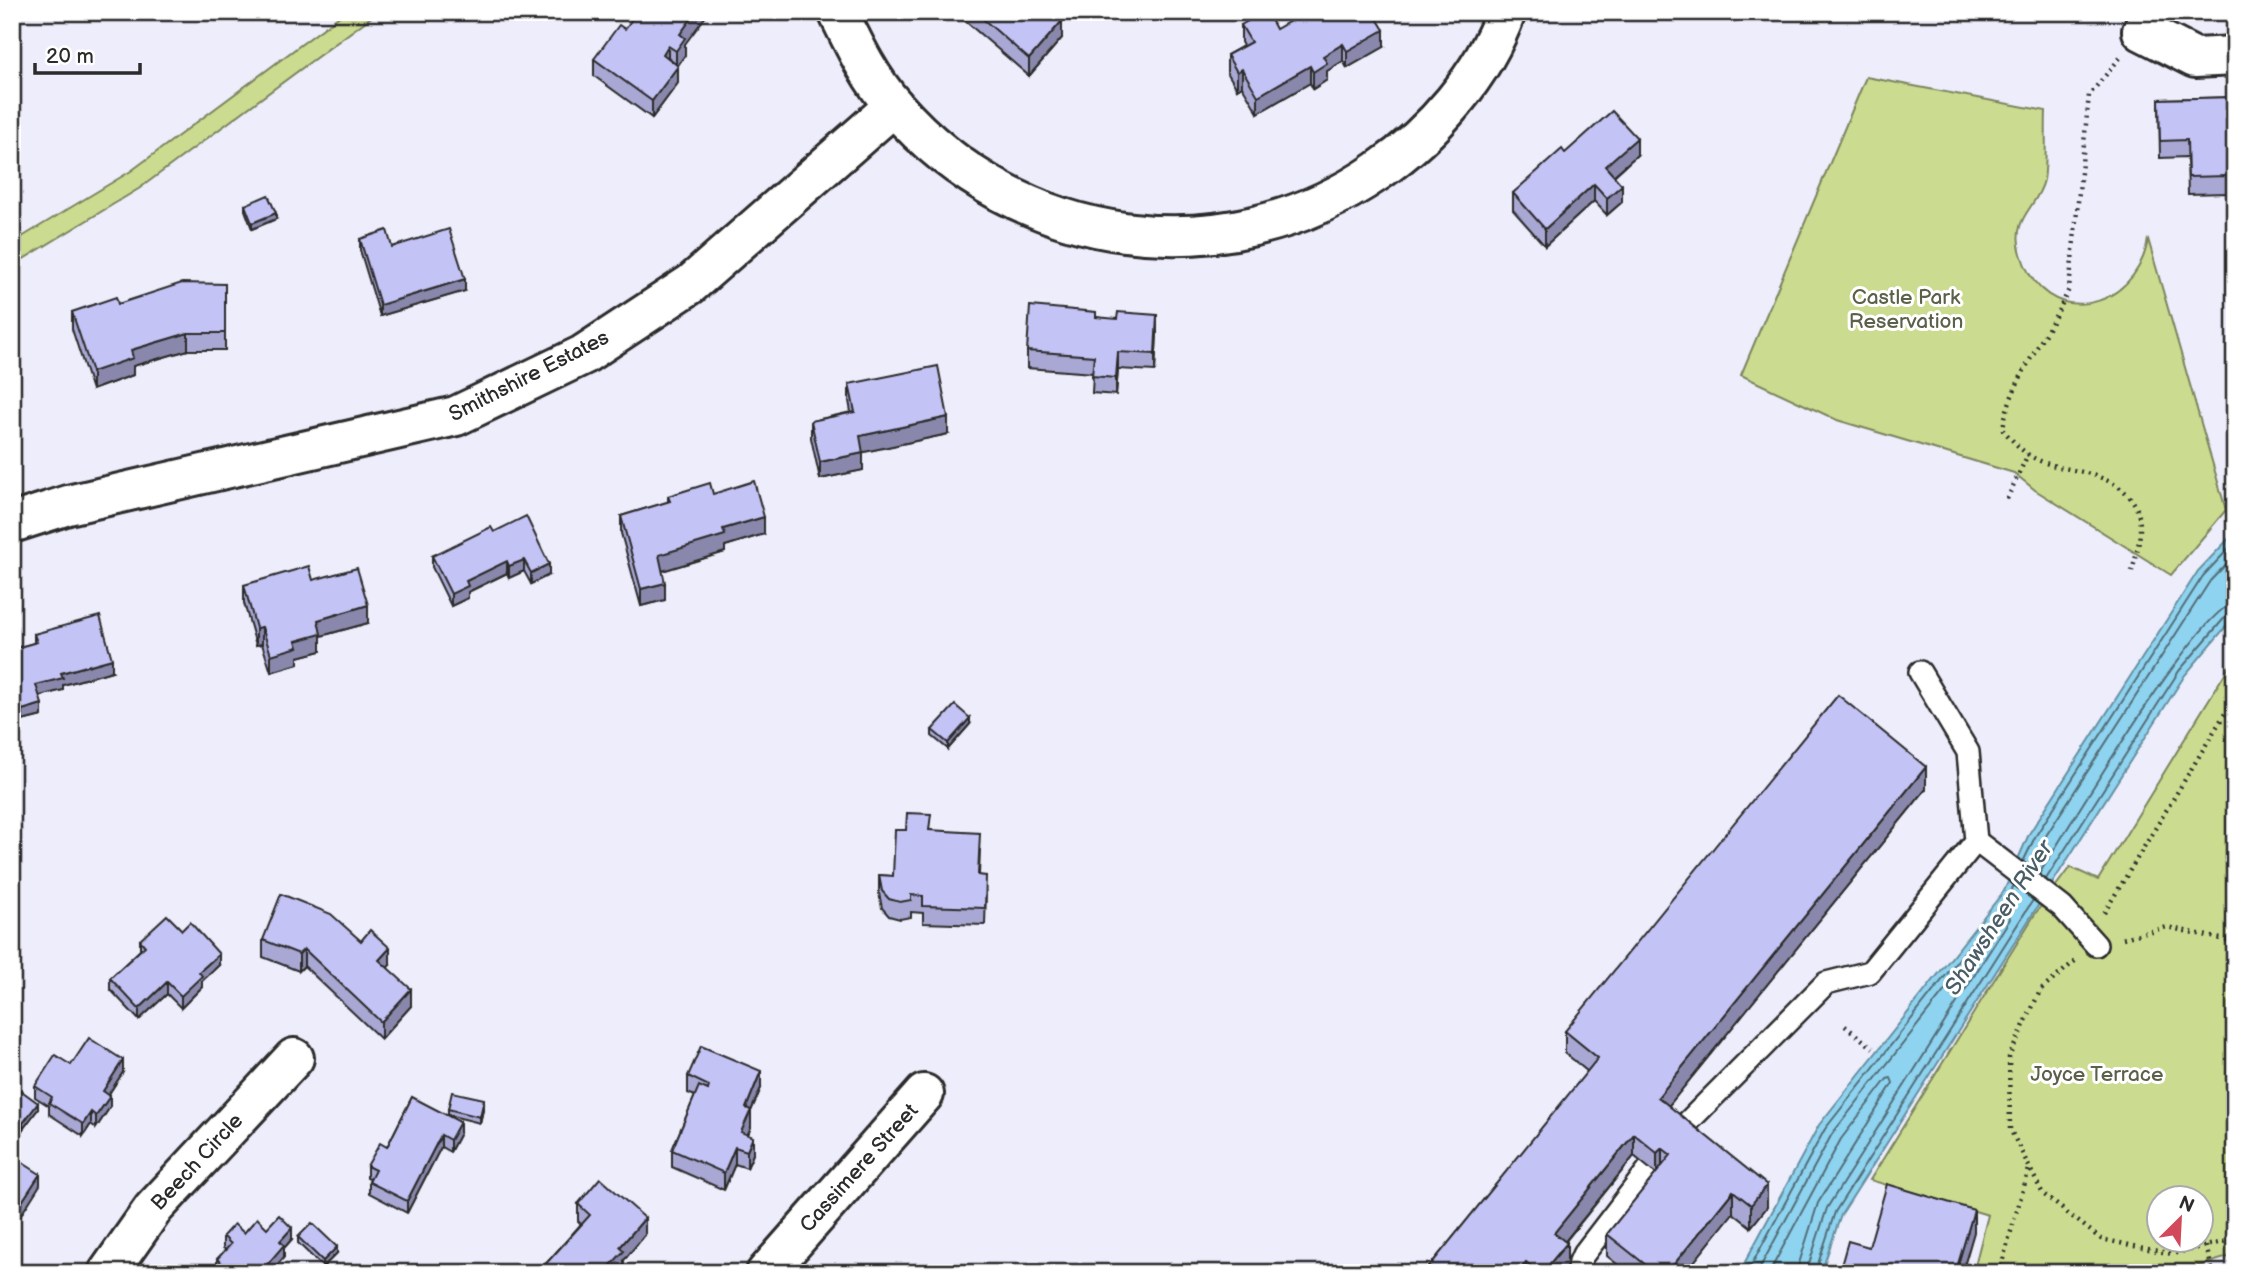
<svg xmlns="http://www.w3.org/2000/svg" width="2247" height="1285" viewBox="0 0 2247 1285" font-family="'Balsamiq Sans',sans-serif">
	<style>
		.green { fill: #cbdc90; stroke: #7b845e; stroke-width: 2; fill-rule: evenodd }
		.water { fill: #8ed3ef; stroke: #6690a1; stroke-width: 2 }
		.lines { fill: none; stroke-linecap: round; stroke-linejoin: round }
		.shore { stroke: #536e79; stroke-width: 2 }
		.service-casing { stroke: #2b2b2b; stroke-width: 26 }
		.minor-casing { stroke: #2b2b2b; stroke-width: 44 }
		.path { stroke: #2b2b2b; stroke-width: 4.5; stroke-dasharray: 2 5; stroke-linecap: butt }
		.service { stroke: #fff; stroke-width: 21 }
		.minor { stroke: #fff; stroke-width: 38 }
		.wall { fill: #a9a8d4; stroke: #2b2b2b; stroke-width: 2 }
		.shaded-wall { fill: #8988ac; stroke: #2b2b2b; stroke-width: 2 }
		.building { fill: #c4c3f6; stroke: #2b2b2b; stroke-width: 2 }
		.labels { text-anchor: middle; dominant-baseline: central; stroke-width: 6; stroke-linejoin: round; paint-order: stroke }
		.park-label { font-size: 21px; fill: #5b6049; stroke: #fff }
		.street-label { font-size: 21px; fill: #2b2b2b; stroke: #fff }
		.water-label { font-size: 23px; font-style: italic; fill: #495d66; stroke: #fff }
	</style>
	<rect width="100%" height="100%" fill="#ededfc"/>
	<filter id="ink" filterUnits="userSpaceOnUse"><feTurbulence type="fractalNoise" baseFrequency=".0143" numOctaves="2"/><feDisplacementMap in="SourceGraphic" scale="14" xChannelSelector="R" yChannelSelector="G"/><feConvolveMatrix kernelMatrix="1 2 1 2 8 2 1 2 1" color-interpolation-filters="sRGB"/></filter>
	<g filter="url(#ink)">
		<!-- green -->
		<g class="green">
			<polygon points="345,12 378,12 140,188 12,266 12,243 131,171"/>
			<path d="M1866,77L2046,111C2045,131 2047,163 2044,180C2037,209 2010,217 2021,254C2043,331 2136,313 2148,239L2226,510L2171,575L2035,490L2014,473L1837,420L1741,375Z"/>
			<path d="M2235,657V1255L2175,1273H1973L1988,1215L1870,1180L2035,914L2070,867L2098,880ZM2160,1198H2202V1240H2160Z"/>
		</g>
		<!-- water -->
		<polygon class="water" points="2235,532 2235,616 2185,675 1841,1215 1821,1273 1739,1273 1819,1125 2004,891 2029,834 2198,571"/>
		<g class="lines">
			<!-- shore -->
			<g class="shore">
				<polyline points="2023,862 2035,837 2203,576 2235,542"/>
				<polyline points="2030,867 2042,842 2210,581 2235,555"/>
				<path d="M2039,874C2065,834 2200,605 2235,603"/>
				<polyline points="2046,879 2179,671 2227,615 2235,612"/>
				<polyline points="1747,1273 1825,1129 2009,895 2014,885"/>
				<polyline points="1757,1273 1832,1134 2004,915 2009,914 2010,919 1827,1208 1806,1273"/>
				<polyline points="1769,1273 1841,1139 1887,1079 1891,1078 1893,1083 1818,1203 1796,1273"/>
				<polyline points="1815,1273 1835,1212 2033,900"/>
			</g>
			<!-- service casing -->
			<g class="service-casing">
				<g id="service">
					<polyline points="1976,841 2062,907 2096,945"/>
					<polyline points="1676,1134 1826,983 1870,972 1976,841 1968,752 1920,672"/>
					<polyline points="1575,1273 1583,1255 1649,1169"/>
				</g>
			</g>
			<!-- minor casing -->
			<g class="minor-casing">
				<g id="minor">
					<path d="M838,12C854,45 870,79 895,107C1018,248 1223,278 1378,171C1433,133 1483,76 1506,12"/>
					<polyline points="2153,12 2142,31 2195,58 2235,56"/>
					<polyline points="12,523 68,505 456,416 583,355 691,284 894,106"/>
					<polyline points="108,1273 153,1209 294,1058"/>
					<polyline points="766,1273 924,1094"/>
				</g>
			</g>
			<!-- path -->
			<g class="path">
				<path d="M2120,58L2089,95L2069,289C2050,333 2007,385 2003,430C2013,441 2023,453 2036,459C2056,469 2079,469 2099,477C2149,496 2144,529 2132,571"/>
				<polyline points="2007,499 2028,454"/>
				<polyline points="2104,913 2235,697"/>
				<polyline points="2123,938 2167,927 2235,942"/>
				<polyline points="2075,961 2040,991 2009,1057 2010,1129 2043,1194 2101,1239 2172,1254 2235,1239"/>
				<polyline points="1845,1026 1873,1048"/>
				<polyline points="2206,1246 2213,1273"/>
				<polyline points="1999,1273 2029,1169"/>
			</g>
			<!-- service -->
			<use href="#service" class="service"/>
			<!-- minor -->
			<use href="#minor" class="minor"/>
		</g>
		<!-- wall -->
		<g class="wall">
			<polygon points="957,12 1051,12 1062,38 1029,76 957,14"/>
			<polygon points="1241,25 1276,29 1384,47 1347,68 1343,61 1327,71 1327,80 1313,89 1310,83 1258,113 1242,86 1237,89 1227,72 1227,55 1243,46 1241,42"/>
			<polygon points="625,29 685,44 685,55 678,65 678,83 652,118 594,76 594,59"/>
			<polygon points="2235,97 2235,212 2229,212 2228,193 2188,194 2187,157 2160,158 2159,99"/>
			<polygon points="1565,153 1637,155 1614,176 1622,202 1607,215 1594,201 1545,246 1513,210 1513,193"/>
			<polygon points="245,205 276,219 252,229 245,210"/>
			<polygon points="360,239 392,247 465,291 380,316 360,250"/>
			<polygon points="225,284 225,350 188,350 133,366 133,375 92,390 72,329 72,312 118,304"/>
			<polygon points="1096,317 1157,332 1155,371 1118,369 1116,395 1092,393 1093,373 1027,368 1027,351"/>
			<polygon points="849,384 948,434 863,452 863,470 820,479 811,438 811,421 851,412 849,401"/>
			<polygon points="713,494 764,534 725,546 725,552 662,571 665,600 641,606 621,533 621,516 668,502 668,496"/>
			<polygon points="494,532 549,575 531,584 524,571 509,578 507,573 468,592 468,598 451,606 432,567 432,556"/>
			<polygon points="313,580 368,623 321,636 321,651 298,657 298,664 271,672 262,644 256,645 244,603 244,585"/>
			<polygon points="34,634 112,671 63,685 63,690 39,696 42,716 22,721 12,688 12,649 34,643"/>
			<polygon points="970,724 948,749 932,736 932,730"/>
			<polygon points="1926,789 1668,1106 1767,1207 1751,1227 1733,1213 1685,1273 1628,1273 1607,1256 1607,1234 1656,1174 1634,1156 1565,1242 1567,1265 1561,1273 1424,1273 1588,1072 1565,1053 1565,1031"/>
			<polygon points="931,830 980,850 979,875 986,893 985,925 923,923 923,913 911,912 911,917 900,919 889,916 882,908 879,893 879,875 893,876"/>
			<polygon points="140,940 219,965 202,981 202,987 181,1008 167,994 139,1020 110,989 110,978 140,950"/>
			<polygon points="263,940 361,941 390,965 387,967 411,1006 381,1039 304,966 299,971 263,957"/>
			<polygon points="71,1065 123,1072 108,1095 110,1107 96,1128 91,1124 83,1136 49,1114 49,1106 35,1097 35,1086"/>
			<polygon points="688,1076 761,1088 751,1111 751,1127 748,1135 753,1154 747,1168 735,1164 724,1190 672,1167 672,1150 695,1096 688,1093"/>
			<polygon points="12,1084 38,1109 23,1129 12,1120"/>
			<polygon points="412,1097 460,1133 450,1152 441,1147 407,1213 369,1193 369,1182 370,1179 367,1178 367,1166 387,1147"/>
			<polygon points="484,1105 480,1123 448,1115 448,1109"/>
			<polygon points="578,1204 645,1235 624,1260 624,1268 619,1273 543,1273 543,1267 581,1224 578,1221"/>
			<polygon points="267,1228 292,1239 284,1248 284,1257 270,1273 219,1273 217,1271 217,1259 226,1250 223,1248 223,1236"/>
			<polygon points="298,1237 337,1253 323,1267 298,1243"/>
		</g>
		<!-- shaded-wall -->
		<g class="shaded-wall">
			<polygon points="696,12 709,12 685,44 685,55 676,68 676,51 680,34"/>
			<polygon points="1062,21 1062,38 1029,76 1029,59"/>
			<polygon points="1384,30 1384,47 1347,68 1347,51"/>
			<polygon points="1343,44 1343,61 1327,71 1327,80 1313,89 1313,72 1323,56"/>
			<polygon points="668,46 668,63 663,54"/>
			<polygon points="678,66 678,83 652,118 652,101"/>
			<polygon points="1310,66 1310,83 1258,113 1258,96"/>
			<polygon points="1242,69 1242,86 1237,89 1237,72"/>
			<polygon points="1637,138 1637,155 1605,183 1605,166"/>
			<polygon points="1594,184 1594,201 1545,246 1545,229"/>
			<polygon points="1622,185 1622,202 1607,215 1607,198"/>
			<polygon points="276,213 276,219 252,229 252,223"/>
			<polygon points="465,279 465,291 380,316 380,305"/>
			<polygon points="1157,315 1157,332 1155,371 1155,354"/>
			<polygon points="188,333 188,350 133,366 133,375 92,390 92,372 131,350"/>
			<polygon points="1118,352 1118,369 1116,395 1116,378"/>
			<polygon points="948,417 948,434 860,453 860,436"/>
			<polygon points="863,453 863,470 820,479 820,462"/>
			<polygon points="764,517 764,534 725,546 725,552 659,572 659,555 723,529"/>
			<polygon points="524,560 524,571 509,578 509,566"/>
			<polygon points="507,561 507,573 468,592 468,598 451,606 451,594 466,581"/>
			<polygon points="549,564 549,575 531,584 531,573"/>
			<polygon points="665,583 665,600 641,606 641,589"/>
			<polygon points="368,605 368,623 321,636 321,651 298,657 298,664 271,672 271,655 296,641 318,620"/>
			<polygon points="262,627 262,644 256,645 256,628"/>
			<polygon points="112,659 112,671 63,685 63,690 36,697 36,685 61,673"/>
			<polygon points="42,704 42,716 22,721 22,710"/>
			<polygon points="970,718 970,724 948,749 948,743"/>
			<polygon points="1926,767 1926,789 1658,1119 1658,1097"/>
			<polygon points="390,948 390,965 379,977 379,960"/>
			<polygon points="304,949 304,966 299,971 299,954"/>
			<polygon points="219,954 219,965 202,981 202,987 181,1008 181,996 199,972"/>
			<polygon points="167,982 167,994 139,1020 139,1009"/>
			<polygon points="411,989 411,1006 381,1039 381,1022"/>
			<polygon points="123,1060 123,1072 103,1103 103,1091"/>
			<polygon points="761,1071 761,1088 751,1111 751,1127 741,1149 741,1132 746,1108"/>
			<polygon points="110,1096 110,1107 96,1128 96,1116"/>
			<polygon points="484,1099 484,1105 480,1123 480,1117"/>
			<polygon points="38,1103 38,1109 23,1129 23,1123"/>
			<polygon points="91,1112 91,1124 83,1136 83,1124"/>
			<polygon points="460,1122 460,1133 450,1152 450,1140"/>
			<polygon points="1634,1134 1634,1156 1554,1255 1554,1233"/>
			<polygon points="441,1135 441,1147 407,1213 407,1201"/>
			<polygon points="753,1137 753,1154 747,1168 747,1151"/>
			<polygon points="735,1147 735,1164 724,1190 724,1173"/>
			<polygon points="1662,1148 1662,1170 1657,1175 1657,1153"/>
			<polygon points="40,1174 40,1185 12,1229 12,1217"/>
			<polygon points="1767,1185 1767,1207 1751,1227 1751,1205"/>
			<polygon points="1733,1191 1733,1213 1685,1273 1667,1273"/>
			<polygon points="1974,1210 1974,1232 1962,1273 1958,1264"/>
			<polygon points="645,1218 645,1235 624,1260 624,1268 619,1273 610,1273 610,1266 620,1247"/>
			<polygon points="292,1228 292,1239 284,1248 284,1257 270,1273 260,1273 280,1241"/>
			<polygon points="1567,1243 1567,1265 1561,1273 1542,1273"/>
			<polygon points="337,1247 337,1253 323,1267 323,1261"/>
			<polygon points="1526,1262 1526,1273 1517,1273"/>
		</g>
		<!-- building -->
		<g class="building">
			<polygon points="637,12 696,12 680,34 685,38 676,51 668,46 663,54 678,66 652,101 594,59 619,25 625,29"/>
			<polygon points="975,12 1051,12 1062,21 1029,59"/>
			<polygon points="1263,12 1267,12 1276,29 1306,12 1373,12 1384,30 1347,51 1343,44 1323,56 1327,63 1313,72 1310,66 1258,96 1242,69 1237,72 1227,55 1251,42 1241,25"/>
			<polygon points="2235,97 2235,195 2229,195 2228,176 2188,177 2187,140 2160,141 2159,99"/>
			<polygon points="1612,111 1637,138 1605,166 1622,185 1607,198 1594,184 1545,229 1513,193 1562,149 1565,153"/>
			<polygon points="268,195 276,213 252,223 245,205"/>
			<polygon points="449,229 465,279 380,305 360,239 387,230 392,247"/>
			<polygon points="182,283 225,284 225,333 188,333 131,350 133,358 92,372 72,312 116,297 118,304"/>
			<polygon points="1030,306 1096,312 1096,317 1117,319 1118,312 1157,315 1155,354 1118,352 1116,378 1092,376 1094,356 1027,351"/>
			<polygon points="938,366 948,417 860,436 863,453 820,462 811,421 855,412 849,384"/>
			<polygon points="754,481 764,517 723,529 725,535 659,555 665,583 641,589 621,516 670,501 668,496 710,483 713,494"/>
			<polygon points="526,516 549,564 531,573 524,560 509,566 507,561 466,581 468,586 451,594 432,556 491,527 494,532"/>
			<polygon points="309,566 313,580 357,568 368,605 318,620 321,634 296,641 298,647 271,655 262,627 256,628 244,585"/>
			<polygon points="100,616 112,659 61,673 63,678 36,685 42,704 22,710 12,676 12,649 37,642 34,634"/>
			<polygon points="1838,695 1926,767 1658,1097 1767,1185 1751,1205 1733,1191 1667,1273 1656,1273 1607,1234 1671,1155 1662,1148 1657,1153 1634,1134 1554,1233 1567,1243 1542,1273 1539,1273 1526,1262 1517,1273 1424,1273 1598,1058 1565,1031"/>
			<polygon points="955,705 970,718 948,743 932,730"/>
			<polygon points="907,813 931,814 929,830 980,833 978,875 986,876 985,908 923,906 923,896 911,895 911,900 900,902 889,899 882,891 879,875 893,876 895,830 906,830"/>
			<polygon points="281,894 331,914 361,941 370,930 390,948 379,960 411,989 381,1022 304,949 299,954 263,940"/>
			<polygon points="167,915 182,930 190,922 219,954 199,972 202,976 181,996 167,982 139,1009 110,978 145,946 140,940"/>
			<polygon points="89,1038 123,1060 103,1091 110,1096 96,1116 91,1112 83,1124 49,1103 52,1097 35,1086 55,1055 71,1065"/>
			<polygon points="701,1046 761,1071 746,1108 751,1110 741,1132 753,1137 747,1151 735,1147 724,1173 672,1150 699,1086 708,1090 709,1086 688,1076"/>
			<polygon points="12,1084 38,1103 23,1123 12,1114"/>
			<polygon points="452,1092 484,1099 480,1117 448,1109"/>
			<polygon points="412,1097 460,1122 450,1140 441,1135 407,1201 369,1182 375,1170 367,1166 380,1143 387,1147"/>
			<polygon points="12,1156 40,1174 12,1217"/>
			<polygon points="600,1178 645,1218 620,1247 624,1251 610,1266 614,1270 612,1273 549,1273 543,1267 590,1215 578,1204"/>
			<polygon points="1887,1184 1974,1210 1958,1264 1983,1272 1982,1273 1839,1273 1848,1241 1869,1247"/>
			<polygon points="279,1215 292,1228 280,1241 284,1245 260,1273 232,1273 217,1259 231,1244 223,1236 234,1224 244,1233 257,1218 267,1228"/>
			<polygon points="312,1223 337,1247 323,1261 298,1237"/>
		</g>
	</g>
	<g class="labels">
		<!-- park labels -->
		<g class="park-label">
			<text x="1906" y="297">Castle Park<tspan x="1906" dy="24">Reservation</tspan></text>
			<text x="2097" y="1074">Joyce Terrace</text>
		</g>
		<!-- street labels -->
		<g class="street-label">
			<text transform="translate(529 376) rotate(-27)">Smithshire Estates</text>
			<text transform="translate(197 1162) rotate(-47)">Beech Circle</text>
			<text transform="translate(859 1168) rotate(-48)">Cassimere Street</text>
		</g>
		<!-- water labels -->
		<g class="water-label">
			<text transform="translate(1999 918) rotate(-57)">Shawsheen River</text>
		</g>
	</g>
	<!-- margin -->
	<rect width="2247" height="1285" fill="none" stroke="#fff" stroke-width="42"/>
	<rect x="21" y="21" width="2205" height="1243" fill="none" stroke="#2b2b2b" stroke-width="2.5" filter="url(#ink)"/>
	<!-- north arrow -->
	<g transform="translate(2180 1219) rotate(24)"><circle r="33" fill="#ffffff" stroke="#aaaaaa" stroke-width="2"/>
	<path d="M0-5L12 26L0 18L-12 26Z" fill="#d1495b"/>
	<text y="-10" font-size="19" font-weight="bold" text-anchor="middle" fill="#2b2b2b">N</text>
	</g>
	<!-- scale -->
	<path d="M35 63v10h105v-10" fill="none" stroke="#2b2b2b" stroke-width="3.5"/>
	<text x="46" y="63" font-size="21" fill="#2b2b2b" stroke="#ffffff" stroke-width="5" paint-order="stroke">20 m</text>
</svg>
